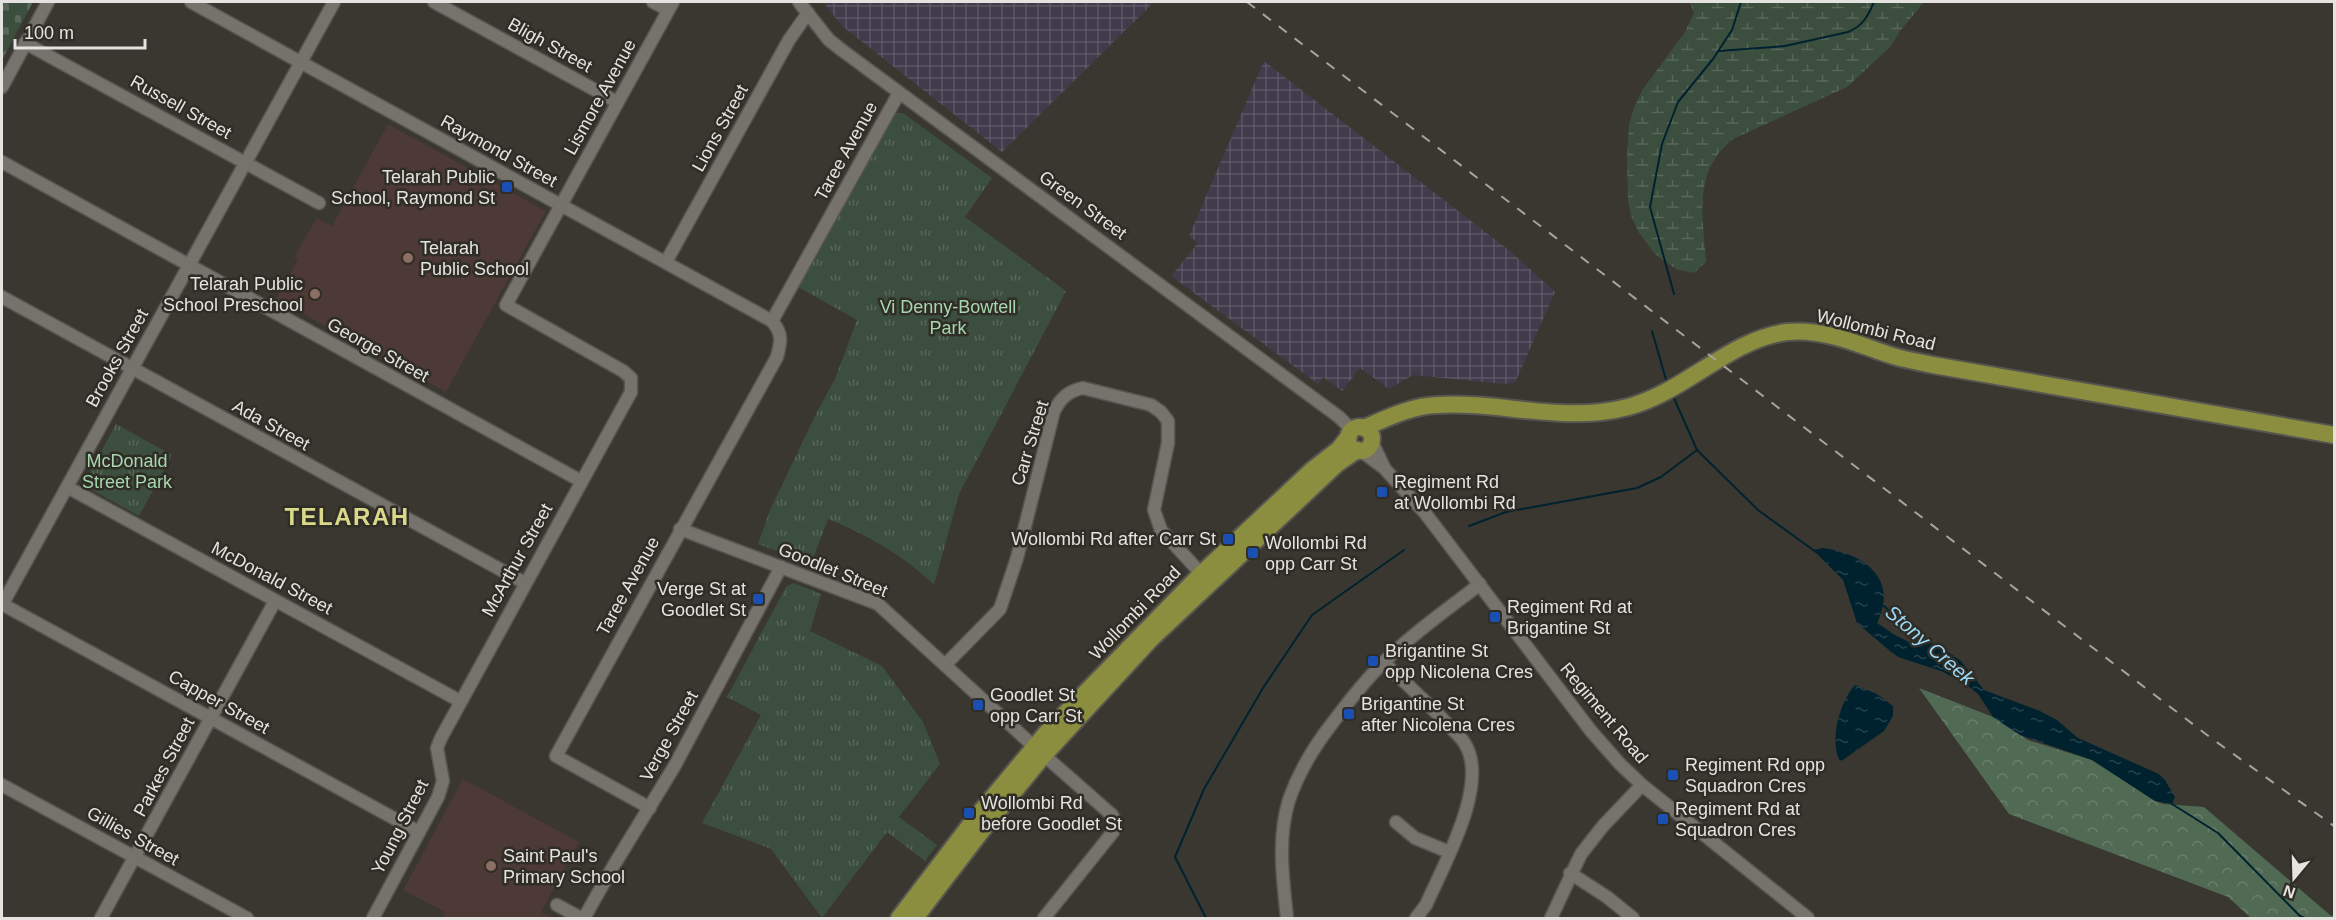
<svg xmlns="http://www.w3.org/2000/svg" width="2336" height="920" viewBox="0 0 2336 920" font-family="Helvetica,sans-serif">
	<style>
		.industrial { fill: url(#industrial-grid) }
		.education { fill: #4d3935 }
		.forest { fill: url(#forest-crowns) }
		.wetland { fill: url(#wetland-marsh) }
		.cemetery { fill: url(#cemetery-stones) }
		.park { fill: url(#park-tufts) }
		.water { fill: url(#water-ripples) }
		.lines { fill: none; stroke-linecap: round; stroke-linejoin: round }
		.stream { stroke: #00222f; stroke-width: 2 }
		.minor-casing { stroke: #575550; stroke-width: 15 }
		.major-casing { stroke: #575550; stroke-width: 20 }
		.minor { stroke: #75736c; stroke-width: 12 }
		.major { stroke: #8b8e3e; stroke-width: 16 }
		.rail { stroke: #a6a49f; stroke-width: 2; stroke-dasharray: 10 10; stroke-linecap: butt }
		.transit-dot { fill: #1a4fb4; stroke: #2f2d26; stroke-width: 2 }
		.education-dot { fill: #8d6e63; stroke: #2f2d26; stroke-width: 2 }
		.labels { text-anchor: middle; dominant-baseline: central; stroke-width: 5; stroke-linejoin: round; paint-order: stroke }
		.street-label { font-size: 18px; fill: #e4e3df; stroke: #2f2d26 }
		.poi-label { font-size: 18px; fill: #e4e3df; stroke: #2f2d26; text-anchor: start }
		.park-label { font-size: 18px; fill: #a6d7ae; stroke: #2f2d26 }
		.water-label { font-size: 20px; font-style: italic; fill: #9bd9f8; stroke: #2f2d26 }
		.district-label { font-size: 24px; font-weight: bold; letter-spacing: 1.5px; fill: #dad98b; stroke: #2f2d26 }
	</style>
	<defs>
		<pattern id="industrial-grid" width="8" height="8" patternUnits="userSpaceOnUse" patternTransform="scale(1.5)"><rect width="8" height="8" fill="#413b4c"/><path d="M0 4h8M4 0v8" fill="none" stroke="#5c5765"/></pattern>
		<pattern id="forest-crowns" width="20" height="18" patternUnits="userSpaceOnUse" patternTransform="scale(1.5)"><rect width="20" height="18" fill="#506a54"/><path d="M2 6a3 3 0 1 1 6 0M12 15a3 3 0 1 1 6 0" fill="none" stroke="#697f6c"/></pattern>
		<pattern id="wetland-marsh" width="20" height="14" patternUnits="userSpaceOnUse" patternTransform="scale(1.5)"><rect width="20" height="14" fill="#3c4e3e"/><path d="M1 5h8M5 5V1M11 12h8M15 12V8" fill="none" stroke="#586759"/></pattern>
		<pattern id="cemetery-stones" width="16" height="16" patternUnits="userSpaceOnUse" patternTransform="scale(1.5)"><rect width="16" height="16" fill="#3c4e3e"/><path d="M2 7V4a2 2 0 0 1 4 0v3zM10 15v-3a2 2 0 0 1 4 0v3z" fill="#586759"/></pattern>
		<pattern id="park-tufts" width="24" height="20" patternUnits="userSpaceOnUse" patternTransform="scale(1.5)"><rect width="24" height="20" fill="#3c4e3e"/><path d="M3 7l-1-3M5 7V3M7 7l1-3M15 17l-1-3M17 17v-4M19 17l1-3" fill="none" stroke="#586759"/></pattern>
		<pattern id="water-ripples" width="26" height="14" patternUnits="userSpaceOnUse" patternTransform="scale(1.5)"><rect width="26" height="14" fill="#00222f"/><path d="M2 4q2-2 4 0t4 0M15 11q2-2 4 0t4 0" fill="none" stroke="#25424d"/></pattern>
	</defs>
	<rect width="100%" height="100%" fill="#393730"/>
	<!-- industrial -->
	<g class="industrial">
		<polygon points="823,2 1154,2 1002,152 842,26"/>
		<polygon points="1264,61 1510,251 1555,292 1515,383 1503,384 1413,375 1389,389 1360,368 1342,391 1323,377 1318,384 1171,276 1198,243 1189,236"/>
	</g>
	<!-- education -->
	<g class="education">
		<polygon points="388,124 546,211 446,392 276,299 298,260 294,257 317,218 332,226"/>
		<polygon points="463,779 579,842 541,912 552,918 442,918 445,912 403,890"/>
	</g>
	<!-- forest -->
	<polygon class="forest" points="1919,688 1993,717 2028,740 2092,760 2155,801 2163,804 2204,807 2330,915 2334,916 2334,918 2251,918 2228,897 2009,814"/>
	<!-- wetland -->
	<path class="wetland" d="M1689,2H1924L1900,31L1890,47L1847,87L1733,139C1692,172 1703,217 1706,262L1694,273L1676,269L1655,254L1639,233L1631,216L1628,200L1627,158L1629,124L1635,105L1643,89L1685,32L1694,13Z"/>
	<!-- cemetery -->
	<polygon class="cemetery" points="2,2 33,2 2,60"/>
	<!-- park -->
	<g class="park">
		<path d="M897,113H903L992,178L965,217L1066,291L959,494L934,585C906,557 866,534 828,519L811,564L758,544L770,510L815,416L835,379L857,320L798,287L891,116Z"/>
		<polygon points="116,424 172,455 139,516 83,485"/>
		<polygon points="793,583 821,594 810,631 882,666 923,722 940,764 899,817 937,845 925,861 887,832 822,918 771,849 702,823 761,715 727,697 786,587"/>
	</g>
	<!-- water -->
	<g class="water">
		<path d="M1823,548C1864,554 1899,578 1877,623L1895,635L1919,647L1926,644L1935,643L1961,661L1984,690L2040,711L2057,720L2078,738L2159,774L2165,780L2175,797L2172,804L2155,801L2092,760L2020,735L1993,717L1978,694L1964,683L1941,671L1898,657L1890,651L1857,623L1843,580L1813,550Z"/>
		<path d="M1855,685L1877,694L1893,706V716L1884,731L1840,762C1829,741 1839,703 1855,685Z"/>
	</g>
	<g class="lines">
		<!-- stream -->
		<g class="stream">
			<path d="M1719,51L1785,46L1848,32C1863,26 1868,16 1874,2"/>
			<polyline points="1674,294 1650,207 1662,144 1678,102 1713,59 1732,30 1741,2"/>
			<polyline points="1652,331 1667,383"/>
			<polyline points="1673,396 1697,450 1758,510 1816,552"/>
			<polyline points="1469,526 1506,512 1637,488 1661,477 1697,450"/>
			<polyline points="1884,606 1925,647"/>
			<polyline points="2172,804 2218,833 2300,916 2305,918"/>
			<polyline points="1206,918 1175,857 1204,789 1263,688 1312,615 1404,550"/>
		</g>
		<!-- minor casing -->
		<g class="minor-casing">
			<g id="minor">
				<path d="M191,2L772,321C783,334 781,342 777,357L556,756L650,808"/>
				<polyline points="434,2 617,102"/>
				<polyline points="653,2 668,10"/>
				<polyline points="799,2 829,40 843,51 1339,417 1352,430"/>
				<polyline points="25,43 319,203"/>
				<polyline points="2,87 48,2"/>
				<polyline points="2,162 581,481"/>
				<polyline points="666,262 789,40 808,13"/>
				<polyline points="2,297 525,583"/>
				<polyline points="772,321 899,93"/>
				<polyline points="1372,442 1384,467"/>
				<polyline points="1361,451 1384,468 1425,513 1591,731 1620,764 1642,785 1808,918"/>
				<polyline points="67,487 460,701"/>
				<polyline points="680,529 878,604 1029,742 1112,815 1115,820 1113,832 1044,918"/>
				<polyline points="2,604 419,832"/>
				<polyline points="2,605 334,2"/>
				<path d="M1383,662C1406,683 1429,704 1450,727C1455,732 1462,738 1465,744C1490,784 1443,866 1426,905L1416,918"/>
				<path d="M945,665L1000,609L1017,558L1054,411C1061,398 1068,391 1083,388L1151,405L1161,412L1168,421V443L1154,510L1161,530L1207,580"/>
				<polyline points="2,785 247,918"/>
				<polyline points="1396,822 1415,838 1449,852"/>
				<polyline points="1570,873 1607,897 1633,918"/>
				<polyline points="557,905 581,918"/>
				<polyline points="101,918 275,601"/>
				<polyline points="373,918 438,797 443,781 437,748 441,738 631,392 631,378 623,371 506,305 673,2"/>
				<polyline points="584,918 614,865 674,767 781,567"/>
				<path d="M1287,918C1283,880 1277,839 1289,800C1299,771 1315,745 1334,721C1349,701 1365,680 1384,662C1413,633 1448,609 1480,584"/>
				<polyline points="1551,918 1581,854 1603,826 1642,785"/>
			</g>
		</g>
		<!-- major casing -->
		<g class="major-casing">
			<g id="major">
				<circle cx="1360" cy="439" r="12"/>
				<path d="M1364,428C1387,418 1411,406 1437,405C1501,401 1564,424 1628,407C1685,392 1730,339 1787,332C1824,328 1859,345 1893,356C1906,360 1920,362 1933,365L2334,435"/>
				<polyline points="899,918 973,821 1046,733 1201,574 1312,470 1339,449 1349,436"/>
				<polyline points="915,918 984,828 1044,755 1150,640 1337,464 1357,450"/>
			</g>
		</g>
		<!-- minor -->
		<use href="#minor" class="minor"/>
		<!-- major -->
		<use href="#major" class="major"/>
		<!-- rail -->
		<polyline class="rail" points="1247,2 2211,738 2334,826"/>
	</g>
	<!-- markers -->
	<g class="transit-dot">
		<rect x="501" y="181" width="12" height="12" rx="3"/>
		<rect x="1376" y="486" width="12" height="12" rx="3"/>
		<rect x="1222" y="533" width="12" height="12" rx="3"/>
		<rect x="1247" y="547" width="12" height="12" rx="3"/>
		<rect x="752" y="593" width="12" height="12" rx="3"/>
		<rect x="1489" y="611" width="12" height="12" rx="3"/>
		<rect x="1367" y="655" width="12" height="12" rx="3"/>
		<rect x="972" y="699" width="12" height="12" rx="3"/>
		<rect x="1343" y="708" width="12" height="12" rx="3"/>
		<rect x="1667" y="769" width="12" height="12" rx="3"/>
		<rect x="963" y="807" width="12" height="12" rx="3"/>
		<rect x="1657" y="813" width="12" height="12" rx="3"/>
	</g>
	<g class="education-dot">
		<circle cx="408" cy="258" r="6"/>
		<circle cx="315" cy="294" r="6"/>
		<circle cx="491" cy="866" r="6"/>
	</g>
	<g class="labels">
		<!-- street labels -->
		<g class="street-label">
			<text transform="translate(550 45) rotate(29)">Bligh Street</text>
			<text transform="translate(600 97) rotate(-61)">Lismore Avenue</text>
			<text transform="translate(181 107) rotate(29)">Russell Street</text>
			<text transform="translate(720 128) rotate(-61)">Lions Street</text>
			<text transform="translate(499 151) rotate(29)">Raymond Street</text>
			<text transform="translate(846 151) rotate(-61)">Taree Avenue</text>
			<text transform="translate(1083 205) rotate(36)">Green Street</text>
			<text transform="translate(1876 330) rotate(14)">Wollombi Road</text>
			<text transform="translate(378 350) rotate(29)">George Street</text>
			<text transform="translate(117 358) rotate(-61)">Brooks Street</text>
			<text transform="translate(271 425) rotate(29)">Ada Street</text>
			<text transform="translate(1030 443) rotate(-73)">Carr Street</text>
			<text transform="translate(517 560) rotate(-61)">McArthur Street</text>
			<text transform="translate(833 570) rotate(22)">Goodlet Street</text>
			<text transform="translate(272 578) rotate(28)">McDonald Street</text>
			<text transform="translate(628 586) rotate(-61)">Taree Avenue</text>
			<text transform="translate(1135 613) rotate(-46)">Wollombi Road</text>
			<text transform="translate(219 702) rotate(29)">Capper Street</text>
			<text transform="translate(1604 713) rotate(50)">Regiment Road</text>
			<text transform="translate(669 736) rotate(-61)">Verge Street</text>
			<text transform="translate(164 767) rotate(-62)">Parkes Street</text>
			<text transform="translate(400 827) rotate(-63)">Young Street</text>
			<text transform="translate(133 836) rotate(29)">Gillies Street</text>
		</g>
		<!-- poi labels -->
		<g class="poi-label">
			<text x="495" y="177" text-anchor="end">Telarah Public<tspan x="495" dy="21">School, Raymond St</tspan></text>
			<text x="420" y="248">Telarah<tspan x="420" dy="21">Public School</tspan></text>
			<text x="303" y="284" text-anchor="end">Telarah Public<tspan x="303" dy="21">School Preschool</tspan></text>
			<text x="1394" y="482">Regiment Rd<tspan x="1394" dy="21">at Wollombi Rd</tspan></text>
			<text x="1216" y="539" text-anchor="end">Wollombi Rd after Carr St</text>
			<text x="1265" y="543">Wollombi Rd<tspan x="1265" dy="21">opp Carr St</tspan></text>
			<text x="746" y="589" text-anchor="end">Verge St at<tspan x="746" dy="21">Goodlet St</tspan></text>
			<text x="1507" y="607">Regiment Rd at<tspan x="1507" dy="21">Brigantine St</tspan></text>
			<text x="1385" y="651">Brigantine St<tspan x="1385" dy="21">opp Nicolena Cres</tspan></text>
			<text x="990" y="695">Goodlet St<tspan x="990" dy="21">opp Carr St</tspan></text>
			<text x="1361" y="704">Brigantine St<tspan x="1361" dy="21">after Nicolena Cres</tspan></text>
			<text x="1685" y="765">Regiment Rd opp<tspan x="1685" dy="21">Squadron Cres</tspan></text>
			<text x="981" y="803">Wollombi Rd<tspan x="981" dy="21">before Goodlet St</tspan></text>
			<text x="1675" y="809">Regiment Rd at<tspan x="1675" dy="21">Squadron Cres</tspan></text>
			<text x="503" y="856">Saint Paul's<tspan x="503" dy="21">Primary School</tspan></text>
		</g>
		<!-- park labels -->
		<g class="park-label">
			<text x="948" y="307">Vi Denny-Bowtell<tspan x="948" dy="21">Park</tspan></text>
			<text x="127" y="461">McDonald<tspan x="127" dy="21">Street Park</tspan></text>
		</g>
		<!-- water labels -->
		<g class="water-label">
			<text transform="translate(1930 645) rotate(41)">Stony Creek</text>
		</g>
		<!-- district labels -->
		<g class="district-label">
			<text x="347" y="516">TELARAH</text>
		</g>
	</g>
	<!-- border -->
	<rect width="2336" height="920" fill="none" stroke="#e4e3df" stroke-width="6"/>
	<!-- north arrow -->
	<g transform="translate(2294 878) rotate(199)" stroke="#2f2d26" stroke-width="4.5" paint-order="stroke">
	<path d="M0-4.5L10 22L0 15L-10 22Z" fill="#e4e3df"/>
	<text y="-9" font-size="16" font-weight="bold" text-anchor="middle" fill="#e4e3df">N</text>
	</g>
	<!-- scale -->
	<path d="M15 39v9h130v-9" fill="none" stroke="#e4e3df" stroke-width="3"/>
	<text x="24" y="39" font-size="18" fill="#e4e3df" stroke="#2f2d26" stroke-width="4.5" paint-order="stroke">100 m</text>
</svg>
